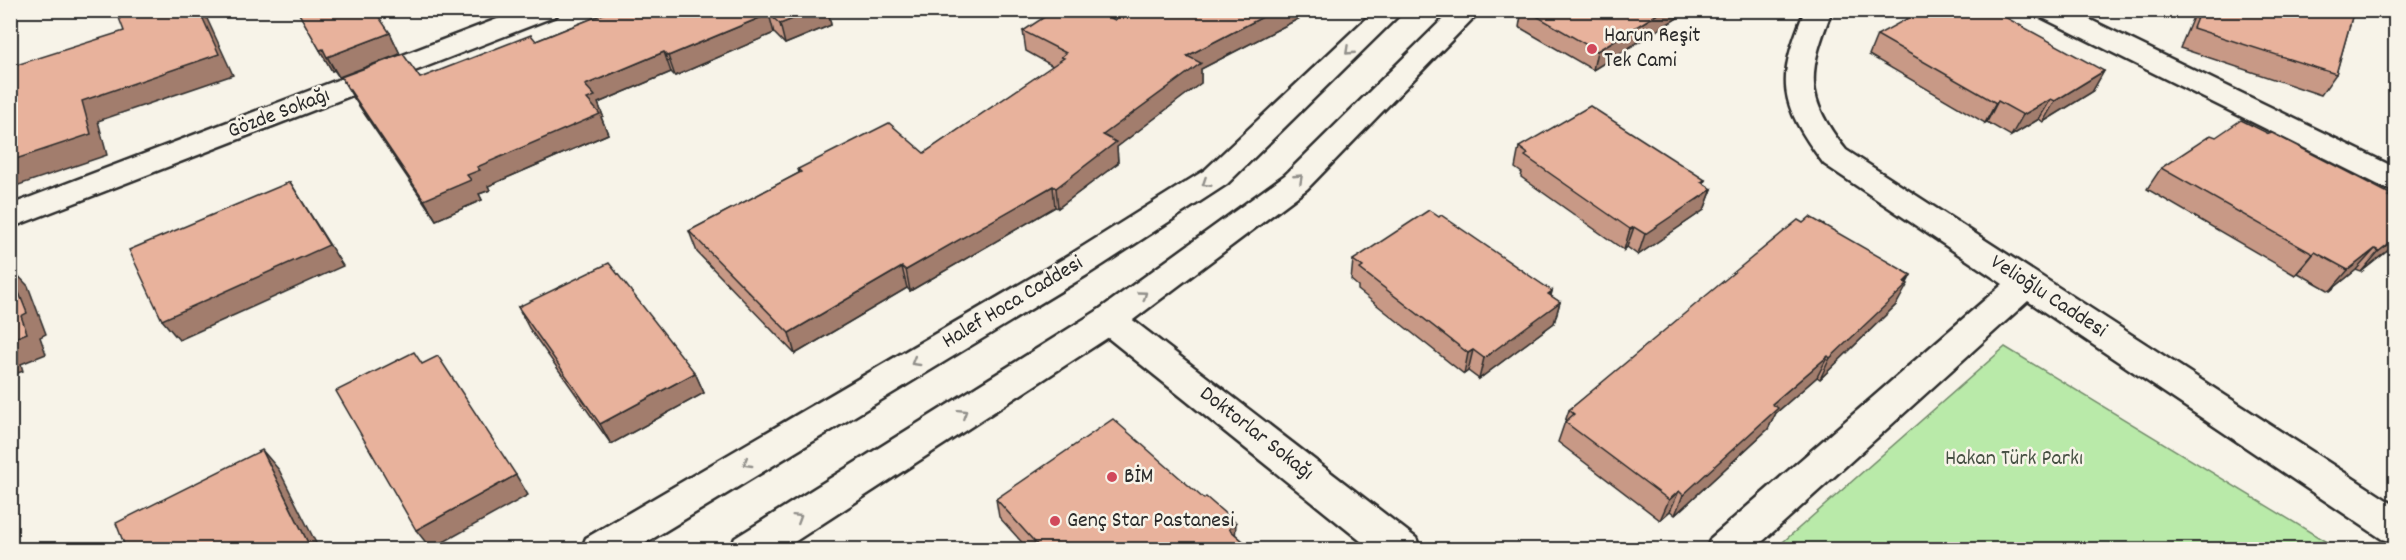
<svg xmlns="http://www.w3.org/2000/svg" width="2406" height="560" viewBox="0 0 2406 560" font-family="Dekko,sans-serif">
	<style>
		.green { fill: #b9eaa9; stroke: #728a6a; stroke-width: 1.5 }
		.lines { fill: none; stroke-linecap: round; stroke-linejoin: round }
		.minor-casing { stroke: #2b2b2b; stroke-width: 5 }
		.secondary-casing { stroke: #2b2b2b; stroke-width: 5 }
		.minor { fill: #f7f3e8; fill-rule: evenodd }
		.secondary { fill: #f7f3e8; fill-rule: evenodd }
		.wall { fill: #c89986; stroke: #2b2b2b; stroke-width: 1.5 }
		.shaded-wall { fill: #a27d6d; stroke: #2b2b2b; stroke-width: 1.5 }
		.building { fill: #e8b29c; stroke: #2b2b2b; stroke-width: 1.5 }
		.oneway { stroke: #918f8a }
		.poi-dot { fill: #d1495b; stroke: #f7f3e8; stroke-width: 2 }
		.labels { text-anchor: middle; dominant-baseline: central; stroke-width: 5; stroke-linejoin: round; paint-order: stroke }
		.poi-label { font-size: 22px; fill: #2b2b2b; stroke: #f7f3e8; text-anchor: start }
		.street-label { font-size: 22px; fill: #2b2b2b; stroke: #f7f3e8 }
		.park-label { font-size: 22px; fill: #475144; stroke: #f7f3e8 }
	</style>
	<rect width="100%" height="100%" fill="#f7f3e8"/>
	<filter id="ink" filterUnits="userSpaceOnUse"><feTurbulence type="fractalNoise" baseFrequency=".0167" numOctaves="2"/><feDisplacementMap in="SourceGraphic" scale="12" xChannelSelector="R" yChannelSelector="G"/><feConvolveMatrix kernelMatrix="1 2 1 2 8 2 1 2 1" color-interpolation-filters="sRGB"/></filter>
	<g filter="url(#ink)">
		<!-- green -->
		<polygon class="green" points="2005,347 2338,549 1775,549"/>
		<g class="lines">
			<!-- minor casing -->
			<g class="minor-casing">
				<g id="minor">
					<polygon points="521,10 560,10 556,16 10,228 10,205"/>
					<path d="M1805,10H1832C1808,72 1803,96 1846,150L2396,506V543L2382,539L2028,301L1753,550H1706L1711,538L2003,284L1824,164C1778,102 1776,81 1805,10Z"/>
					<polygon points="2035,10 2070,10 2396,168 2396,191 2385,188 2039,16"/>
					<polygon points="1109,307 1121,311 1416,538 1421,550 1372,550 1097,329 1092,320 1097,311"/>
				</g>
			</g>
			<!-- secondary casing -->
			<g class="secondary-casing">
				<g id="secondary">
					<polygon points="1375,10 1404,10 1227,184 1087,275 634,550 581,550 586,538 1063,259 1205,170"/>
					<polygon points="1452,10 1481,10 1307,189 1121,329 782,550 730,550 735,538 1097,311 1285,175"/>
				</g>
			</g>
			<!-- minor -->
			<use href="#minor" class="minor"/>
			<!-- secondary -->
			<use href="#secondary" class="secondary"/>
		</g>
		<!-- wall -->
		<g class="wall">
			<polygon points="297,10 390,33 400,54 339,77 334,70 332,71"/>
			<polygon points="613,10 828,10 831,25 785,44 774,33 675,76 671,72 598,103 603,116 601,117 608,134 488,186 490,190 479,194 482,200 436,220 353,97 341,77 420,78 536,41"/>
			<polygon points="1522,10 1687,10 1687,12 1593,70 1519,27"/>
			<polygon points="2196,10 2354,10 2336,74 2321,95 2180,48"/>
			<polygon points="1300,18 1201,69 1201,83 1117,147 1118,163 1058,208 1055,207 910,291 907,288 795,354 697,252 689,231 799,173 798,169 924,153 1053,66 1026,51 1023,31 1115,20"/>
			<polygon points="1877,35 2104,71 2092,92 2043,122 2039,119 2011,136 1987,122 1985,123 1869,55"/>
			<polygon points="2216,137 2388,196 2396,244 2361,272 2356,270 2330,291 2298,273 2295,275 2147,189 2161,168"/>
			<polygon points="1519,147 1705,180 1703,183 1712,189 1704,210 1638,255 1627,247 1624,250 1521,177 1522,173 1515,168"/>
			<polygon points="1439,217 1552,291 1551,296 1560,302 1554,323 1479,379 1468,371 1464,374 1358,290 1358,286 1351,280 1353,260"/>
			<polygon points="1803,223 1911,275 1896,305 1820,379 1817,377 1776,413 1768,429 1675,515 1670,511 1660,520 1558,442 1569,410"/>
			<polygon points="518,307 695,373 704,393 611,444 529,328"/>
			<polygon points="996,499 1236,535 1252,549 1028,549 999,517"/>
		</g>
		<!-- shaded-wall -->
		<g class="shaded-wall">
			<polygon points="199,10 203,10 233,75 98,121 107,155 16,186 10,180 10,161 82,101"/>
			<polygon points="815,10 828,10 831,25 785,44 780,24"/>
			<polygon points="1276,10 1300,10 1300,18 1201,69 1201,83 1117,147 1118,163 1058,208 1056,188 1103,135 1187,56"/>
			<polygon points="1664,10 1687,10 1687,12 1593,70 1597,51"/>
			<polygon points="769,14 774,33 675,76 668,56"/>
			<polygon points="390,33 400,54 339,77 327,57"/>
			<polygon points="323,49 334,70 332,71 320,50"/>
			<polygon points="664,52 671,72 598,103 603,116 601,117 608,134 488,186 490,190 479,194 482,200 436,220 424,200 467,175 477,167 587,99 585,85"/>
			<polygon points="2104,71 2092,92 2043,122 2055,101"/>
			<polygon points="2051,99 2039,119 2011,136 2023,115"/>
			<polygon points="1998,101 1987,122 1985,123 1996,103"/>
			<polygon points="1705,180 1698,199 1712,189 1704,210 1638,255 1645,234"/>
			<polygon points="290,182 343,266 179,340 162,320"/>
			<polygon points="1053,186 1055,207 910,291 906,270"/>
			<polygon points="1634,227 1627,247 1624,250 1630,229"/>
			<polygon points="2396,238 2396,244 2361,272 2379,251"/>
			<polygon points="2375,249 2356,270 2330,291 2348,270"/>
			<polygon points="2315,252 2298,273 2295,275 2313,254"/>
			<polygon points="10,267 28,286 46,334 40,337 46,354 21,364 23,371 10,376 10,340 21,316 10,277"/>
			<polygon points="902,267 907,288 795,354 789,333"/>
			<polygon points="1911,275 1903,288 1908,284 1896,305 1820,379 1830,358"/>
			<polygon points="1552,291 1546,312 1560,302 1554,323 1479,379 1484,358"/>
			<polygon points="1473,350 1468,371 1464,374 1468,353"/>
			<polygon points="1828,356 1817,377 1776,413 1768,429 1675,515 1683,495 1772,404"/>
			<polygon points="695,373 704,393 611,444 600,424"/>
			<polygon points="262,450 279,470 319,549 311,549"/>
			<polygon points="516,475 528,495 431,549 416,530"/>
			<polygon points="1679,491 1670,511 1660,520 1669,500"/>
			<polygon points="1236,523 1235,541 1229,529"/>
		</g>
		<!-- building -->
		<g class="building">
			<polygon points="116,10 199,10 219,54 82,101 91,134 10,161 10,67 124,31"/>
			<polygon points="297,10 374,10 390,33 327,57 323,49 320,50"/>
			<polygon points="613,10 815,10 780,24 769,14 668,56 664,52 585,85 595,96 587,99 600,114 477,167 480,170 467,175 471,180 424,200 341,77 403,54 420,78 531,35 536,41"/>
			<polygon points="1055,10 1096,10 1115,20 1124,10 1276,10 1187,56 1201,63 1103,135 1116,142 1056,188 1053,186 906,270 902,267 789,333 689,231 801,172 798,169 889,123 924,153 1064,58 1061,57 1066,53 1023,31"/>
			<polygon points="1526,10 1664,10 1597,51"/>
			<polygon points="1923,10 1992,10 2104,71 2055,101 2051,99 2023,115 1998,101 1996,103 1877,35"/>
			<polygon points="2200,10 2354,10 2336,74 2193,28"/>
			<polygon points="1590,106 1705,180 1701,182 1712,189 1645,234 1634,227 1630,229 1604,211 1525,156 1528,154 1519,147"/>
			<polygon points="2241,120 2269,134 2272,133 2390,194 2388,196 2396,200 2396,238 2379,251 2375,249 2348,270 2315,252 2313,254 2161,168 2211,135 2216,137"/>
			<polygon points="290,182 329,245 162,320 129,250"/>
			<polygon points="1429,210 1439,217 1441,215 1552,291 1548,294 1560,302 1484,358 1473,350 1468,353 1360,269 1363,267 1353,260"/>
			<polygon points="1810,217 1911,275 1904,282 1908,284 1830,358 1828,356 1772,404 1778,408 1683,495 1679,491 1669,500 1565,422 1574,414 1569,410 1738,269 1798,220 1803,223"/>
			<polygon points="609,263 695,373 600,424 518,307"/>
			<polygon points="10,270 27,313 21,316 27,333 10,340"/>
			<polygon points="414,352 422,364 438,356 516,475 416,530 336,391"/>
			<polygon points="1113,419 1204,499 1206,497 1236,523 1229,529 1252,549 1041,549 996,499"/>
			<polygon points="262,450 311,549 126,549 116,523"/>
		</g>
		<!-- one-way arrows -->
		<defs><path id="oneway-chevron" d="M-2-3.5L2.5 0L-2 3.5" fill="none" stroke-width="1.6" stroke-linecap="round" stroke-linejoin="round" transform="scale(1.5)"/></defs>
		<g class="oneway">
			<use href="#oneway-chevron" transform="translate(1349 51) rotate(137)"/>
			<use href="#oneway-chevron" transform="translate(1299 178) rotate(-43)"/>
			<use href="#oneway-chevron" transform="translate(1206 183) rotate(147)"/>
			<use href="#oneway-chevron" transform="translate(1143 295) rotate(-36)"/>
			<use href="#oneway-chevron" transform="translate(915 362) rotate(149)"/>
			<use href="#oneway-chevron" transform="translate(963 413) rotate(-32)"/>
			<use href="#oneway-chevron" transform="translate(747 463) rotate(149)"/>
			<use href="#oneway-chevron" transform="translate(798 518) rotate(-32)"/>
		</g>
	</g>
	<!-- markers -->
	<g class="poi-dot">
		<circle cx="1592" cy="49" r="6"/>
		<circle cx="1112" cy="477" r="6"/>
		<circle cx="1055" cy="521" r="6"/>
	</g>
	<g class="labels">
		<!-- poi labels -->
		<g class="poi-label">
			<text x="1604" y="36">Harun Reşit<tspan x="1604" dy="25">Tek Cami</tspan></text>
			<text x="1124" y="477">BİM</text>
			<text x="1067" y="521">Genç Star Pastanesi</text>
		</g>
		<!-- street labels -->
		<g class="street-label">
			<text transform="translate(279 114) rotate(-21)">Gözde Sokağı</text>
			<text transform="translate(2048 297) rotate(33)">Velioğlu Caddesi</text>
			<text transform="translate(1013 303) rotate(-31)">Halef Hoca Caddesi</text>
			<text transform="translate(1256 434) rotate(38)">Doktorlar Sokağı</text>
		</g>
		<!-- park labels -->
		<g class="park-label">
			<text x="2014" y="459">Hakan Türk Parkı</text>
		</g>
	</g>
	<!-- margin -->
	<rect width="2406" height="560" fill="none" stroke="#f7f3e8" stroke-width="36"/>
	<rect x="18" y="18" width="2370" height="524" fill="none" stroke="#2b2b2b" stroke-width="2" filter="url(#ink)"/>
</svg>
